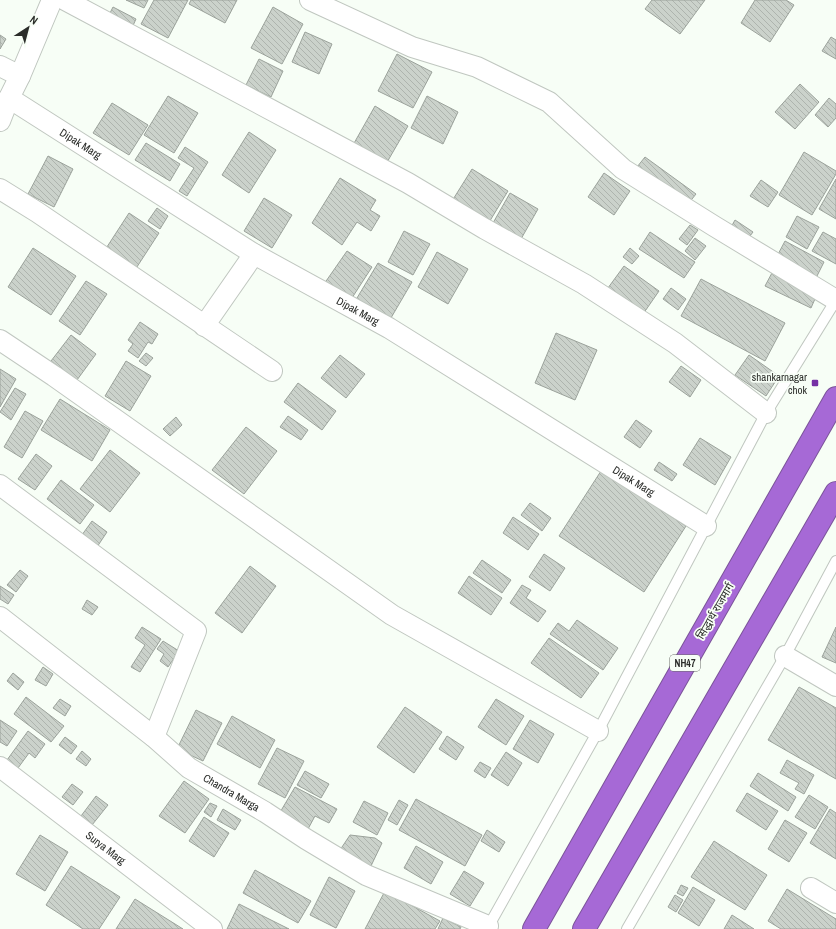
<svg xmlns="http://www.w3.org/2000/svg" width="836" height="929" viewBox="0 0 836 929" font-family="'Archivo Narrow','Noto Sans Devanagari',sans-serif">
	<style>
		.building { fill: url(#building-back-hatch); stroke: #9ba29b }
		.lines { fill: none; stroke-linecap: round; stroke-linejoin: round }
		.lane-casing { stroke: #c0c7c0; stroke-width: 12 }
		.street-casing { stroke: #c0c7c0; stroke-width: 22 }
		.highway-casing { stroke: #7b5499; stroke-width: 24 }
		.lane { stroke: #fff; stroke-width: 10 }
		.street { stroke: #fff; stroke-width: 20 }
		.highway { stroke: #a669d6; stroke-width: 22 }
		.poi-dot { fill: #7530a4; stroke: #f7fef6; stroke-width: 1.5 }
		.labels { text-anchor: middle; dominant-baseline: central; stroke-width: 3.5; stroke-linejoin: round; paint-order: stroke }
		.shield { fill: #f7fef6; stroke: #686b66; stroke-width: 1 }
		.shield-label { font-size: 10px; font-weight: bold; fill: #2a2c29 }
		.street-label { font-size: 11px; fill: #2a2c29; stroke: #f7fef6 }
		.poi-label { font-size: 11px; fill: #2a2c29; stroke: #f7fef6; text-anchor: end }
	</style>
	<defs>
		<pattern id="building-back-hatch" width="6" height="6" patternUnits="userSpaceOnUse"><rect width="6" height="6" fill="#cbd2cb"/><path d="M-1 5l2 2M0 0l6 6M5-1l2 2" fill="none" stroke="#aeb4ae"/></pattern>
	</defs>
	<rect width="100%" height="100%" fill="#f7fef6"/>
	<!-- building -->
	<g class="building">
		<polygon points="126,0 148,0 144,8"/>
		<polygon points="154,0 188,0 168,38 141,24"/>
		<polygon points="191,0 237,0 225,23 189,4"/>
		<polygon points="652,0 705,0 680,34 645,9"/>
		<polygon points="755,0 786,0 794,5 770,42 741,23"/>
		<polygon points="113,7 136,19 131,30 108,17"/>
		<polygon points="273,7 303,24 282,64 251,48"/>
		<polygon points="305,32 332,44 319,74 292,62"/>
		<polygon points="0,35 6,39 0,49"/>
		<polygon points="831,37 836,40 836,59 822,51"/>
		<polygon points="397,54 432,72 413,108 378,91"/>
		<polygon points="259,59 283,71 271,97 246,85"/>
		<polygon points="800,84 819,102 795,129 775,112"/>
		<polygon points="168,96 198,113 174,153 144,135"/>
		<polygon points="427,96 458,112 443,144 411,128"/>
		<polygon points="829,98 836,104 836,118 828,127 815,115"/>
		<polygon points="112,103 148,125 129,155 93,133"/>
		<polygon points="375,106 408,126 386,164 353,145"/>
		<polygon points="249,132 276,150 249,193 222,175"/>
		<polygon points="146,143 180,164 170,181 135,160"/>
		<polygon points="185,147 208,162 187,196 179,191 194,168 178,158"/>
		<polygon points="804,152 836,171 836,174 812,215 779,195"/>
		<polygon points="48,156 73,169 54,207 28,194"/>
		<polygon points="645,157 696,194 688,204 637,167"/>
		<polygon points="472,169 508,191 488,224 452,201"/>
		<polygon points="604,173 630,191 614,215 588,197"/>
		<polygon points="340,178 376,200 370,210 380,216 371,231 357,222 342,245 312,223"/>
		<polygon points="836,179 836,219 819,209"/>
		<polygon points="761,180 778,192 768,207 750,196"/>
		<polygon points="510,193 538,209 521,239 493,223"/>
		<polygon points="264,198 292,215 272,248 244,231"/>
		<polygon points="157,208 168,216 160,229 148,221"/>
		<polygon points="129,213 159,233 133,273 103,253"/>
		<polygon points="797,216 819,227 807,249 786,237"/>
		<polygon points="735,220 753,232 747,240 730,229"/>
		<polygon points="690,225 698,230 687,245 679,239"/>
		<polygon points="404,231 430,244 413,275 388,262"/>
		<polygon points="650,232 695,262 684,278 639,249"/>
		<polygon points="823,232 836,239 836,264 812,251"/>
		<polygon points="695,238 706,246 695,260 685,251"/>
		<polygon points="785,241 824,262 815,280 775,260"/>
		<polygon points="33,248 76,276 51,315 8,287"/>
		<polygon points="630,248 639,256 632,264 623,257"/>
		<polygon points="347,251 372,267 350,301 324,284"/>
		<polygon points="437,252 468,269 448,304 418,287"/>
		<polygon points="378,263 412,282 388,323 354,303"/>
		<polygon points="624,266 659,291 641,317 605,292"/>
		<polygon points="773,271 818,292 811,308 765,286"/>
		<polygon points="701,279 785,323 765,361 681,316"/>
		<polygon points="86,281 107,294 80,335 59,321"/>
		<polygon points="671,288 686,299 678,310 663,299"/>
		<polygon points="140,322 158,334 152,344 148,342 138,358 128,351 133,344 128,340"/>
		<polygon points="556,333 597,350 575,400 535,383"/>
		<polygon points="71,335 96,354 77,380 51,361"/>
		<polygon points="146,353 153,358 146,366 139,361"/>
		<polygon points="340,355 365,374 346,398 321,378"/>
		<polygon points="749,355 779,376 766,396 735,375"/>
		<polygon points="126,361 151,376 130,411 105,396"/>
		<polygon points="681,366 701,380 690,397 669,382"/>
		<polygon points="0,369 16,379 0,407"/>
		<polygon points="298,383 336,411 322,430 284,402"/>
		<polygon points="15,388 26,394 11,420 0,412"/>
		<polygon points="60,399 110,430 92,461 41,430"/>
		<polygon points="25,411 43,421 22,458 4,447"/>
		<polygon points="288,416 308,430 301,440 280,427"/>
		<polygon points="176,417 182,425 170,436 163,429"/>
		<polygon points="636,420 652,431 640,448 624,437"/>
		<polygon points="246,427 277,451 244,494 212,470"/>
		<polygon points="700,438 731,457 715,485 683,465"/>
		<polygon points="110,450 140,473 110,512 80,489"/>
		<polygon points="36,454 52,466 35,490 18,479"/>
		<polygon points="659,462 677,474 672,481 654,470"/>
		<polygon points="601,471 686,526 644,592 559,536"/>
		<polygon points="61,480 94,505 80,524 47,499"/>
		<polygon points="530,503 551,518 542,531 521,515"/>
		<polygon points="513,517 539,534 528,550 503,533"/>
		<polygon points="92,521 107,532 95,550 79,539"/>
		<polygon points="544,554 565,568 550,591 529,577"/>
		<polygon points="482,560 511,580 502,593 473,573"/>
		<polygon points="250,566 276,586 242,633 215,613"/>
		<polygon points="20,570 28,576 16,592 7,585"/>
		<polygon points="469,576 502,598 491,615 458,593"/>
		<polygon points="522,585 531,590 526,598 546,611 538,622 510,603"/>
		<polygon points="0,586 14,595 8,604 0,599"/>
		<polygon points="87,600 98,607 92,615 82,609"/>
		<polygon points="577,620 618,648 603,670 550,634 558,623 569,631"/>
		<polygon points="142,627 161,639 140,672 131,667 145,645 135,638"/>
		<polygon points="836,627 836,663 822,657"/>
		<polygon points="549,638 599,673 581,698 531,663"/>
		<polygon points="163,641 179,651 168,667 160,661 164,654 157,649"/>
		<polygon points="43,667 53,674 46,686 35,680"/>
		<polygon points="13,673 24,682 18,690 7,681"/>
		<polygon points="799,687 836,708 836,779 768,740"/>
		<polygon points="26,697 64,726 51,742 14,714"/>
		<polygon points="60,699 71,706 65,716 53,708"/>
		<polygon points="496,699 524,716 506,745 478,727"/>
		<polygon points="405,707 442,732 414,773 377,747"/>
		<polygon points="196,710 222,723 203,761 177,749"/>
		<polygon points="232,716 275,740 260,768 217,744"/>
		<polygon points="0,720 17,731 7,746 0,742"/>
		<polygon points="530,720 554,734 538,763 513,749"/>
		<polygon points="28,731 45,744 35,758 29,753 18,768 7,760"/>
		<polygon points="447,736 464,747 456,760 439,749"/>
		<polygon points="65,737 77,746 71,754 59,745"/>
		<polygon points="277,748 304,761 285,798 258,784"/>
		<polygon points="82,751 91,759 86,766 76,759"/>
		<polygon points="506,752 522,763 508,786 491,775"/>
		<polygon points="787,760 814,775 804,794 795,789 799,783 780,773"/>
		<polygon points="480,762 491,768 485,778 474,771"/>
		<polygon points="305,771 329,784 321,798 297,785"/>
		<polygon points="758,773 796,797 788,811 750,786"/>
		<polygon points="184,781 209,799 185,833 159,816"/>
		<polygon points="72,784 83,792 73,805 62,797"/>
		<polygon points="295,787 337,809 329,823 315,816 308,829 279,814"/>
		<polygon points="747,793 778,811 766,830 736,811"/>
		<polygon points="809,795 828,807 815,829 795,817"/>
		<polygon points="96,796 108,805 92,825 81,816"/>
		<polygon points="416,799 482,835 465,866 399,830"/>
		<polygon points="399,800 408,805 397,825 388,820"/>
		<polygon points="364,801 388,813 377,835 353,822"/>
		<polygon points="210,803 217,806 211,817 204,812"/>
		<polygon points="223,809 241,820 235,830 217,820"/>
		<polygon points="830,809 836,813 836,859 810,843"/>
		<polygon points="204,817 229,833 214,857 189,841"/>
		<polygon points="785,820 807,833 789,862 768,849"/>
		<polygon points="487,830 505,842 499,852 481,841"/>
		<polygon points="40,835 68,852 45,891 16,874"/>
		<polygon points="350,835 375,838 382,843 370,868 338,853"/>
		<polygon points="714,841 767,875 745,910 691,877"/>
		<polygon points="416,846 443,862 431,884 404,868"/>
		<polygon points="71,866 120,897 99,929 83,929 46,905"/>
		<polygon points="255,870 311,901 298,923 243,893"/>
		<polygon points="464,871 484,883 470,906 450,894"/>
		<polygon points="329,877 355,891 336,928 310,915"/>
		<polygon points="681,885 688,888 683,896 677,893"/>
		<polygon points="693,887 715,900 699,926 678,913"/>
		<polygon points="787,889 836,919 836,929 781,929 768,921"/>
		<polygon points="385,891 440,921 435,929 365,929"/>
		<polygon points="675,895 683,900 676,912 668,907"/>
		<polygon points="135,899 183,929 116,929"/>
		<polygon points="239,904 289,929 227,929"/>
		<polygon points="732,915 754,929 724,929"/>
		<polygon points="443,918 461,927 460,929 438,929"/>
	</g>
	<g class="lines">
		<!-- lane casing -->
		<g class="lane-casing">
			<g id="lane">
				<polyline points="487,929 598,731 766,413 836,300"/>
				<polyline points="627,929 785,656 836,561"/>
			</g>
		</g>
		<!-- street casing -->
		<g class="street-casing">
			<g id="street">
				<polyline points="65,0 408,183 485,229 584,284 675,343 766,413"/>
				<polyline points="310,0 412,47 477,67 549,102 623,169 714,226 836,300"/>
				<polyline points="0,66 20,76"/>
				<path id="s1" d="M9,98L254,254L389,328L706,526"/>
				<polyline points="0,121 9,98 20,76 52,0"/>
				<polyline points="0,189 37,212 272,371"/>
				<polyline points="204,326 254,254"/>
				<polyline points="0,340 54,376 392,615 598,731"/>
				<polyline points="0,485 196,631 154,737"/>
				<path id="s2" d="M0,617L154,737L189,768L265,812L306,839L366,875L488,926"/>
				<polyline points="785,656 836,686"/>
				<path id="s3" d="M0,767L212,929"/>
				<polyline points="811,888 836,903"/>
			</g>
		</g>
		<!-- highway casing -->
		<g class="highway-casing">
			<g id="highway">
				<polyline points="534,929 836,398"/>
				<polyline points="584,929 836,493"/>
			</g>
		</g>
		<!-- lane -->
		<use href="#lane" class="lane"/>
		<!-- street -->
		<use href="#street" class="street"/>
		<!-- highway -->
		<use href="#highway" class="highway"/>
	</g>
	<!-- markers -->
	<rect class="poi-dot" x="811" y="379" width="8" height="8" rx="2"/>
	<g class="labels">
		<!-- shield labels -->
		<rect class="shield" x="670" y="655" width="30" height="16" rx="3"/>
		<g class="shield-label">
			<text x="685" y="663">NH47</text>
		</g>
		<!-- street labels -->
		<g class="street-label">
			<text stroke="none"><textPath href="#s1" startOffset="85">Dipak Marg</textPath></text>
			<text stroke="none"><textPath href="#s1" startOffset="409">Dipak Marg</textPath></text>
			<text stroke="none"><textPath href="#s1" startOffset="733">Dipak Marg</textPath></text>
			<text transform="translate(715 611) rotate(-60)">सिद्धार्थ राजमार्ग</text>
			<text stroke="none"><textPath href="#s2" startOffset="291">Chandra Marga</textPath></text>
			<text stroke="none"><textPath href="#s3" startOffset="133">Surya Marg</textPath></text>
		</g>
		<!-- poi labels -->
		<g class="poi-label">
			<text x="807" y="377">shankarnagar<tspan x="807" dy="13">chok</tspan></text>
		</g>
	</g>
	<!-- north arrow -->
	<g transform="translate(28 28) rotate(36)" stroke="#f7fef6" stroke-width="3" paint-order="stroke">
	<path d="M0-3L7 15L0 10L-7 15Z" fill="#2a2c29"/>
	<text y="-6" font-size="11" font-weight="bold" text-anchor="middle" fill="#2a2c29">N</text>
	</g>
</svg>
